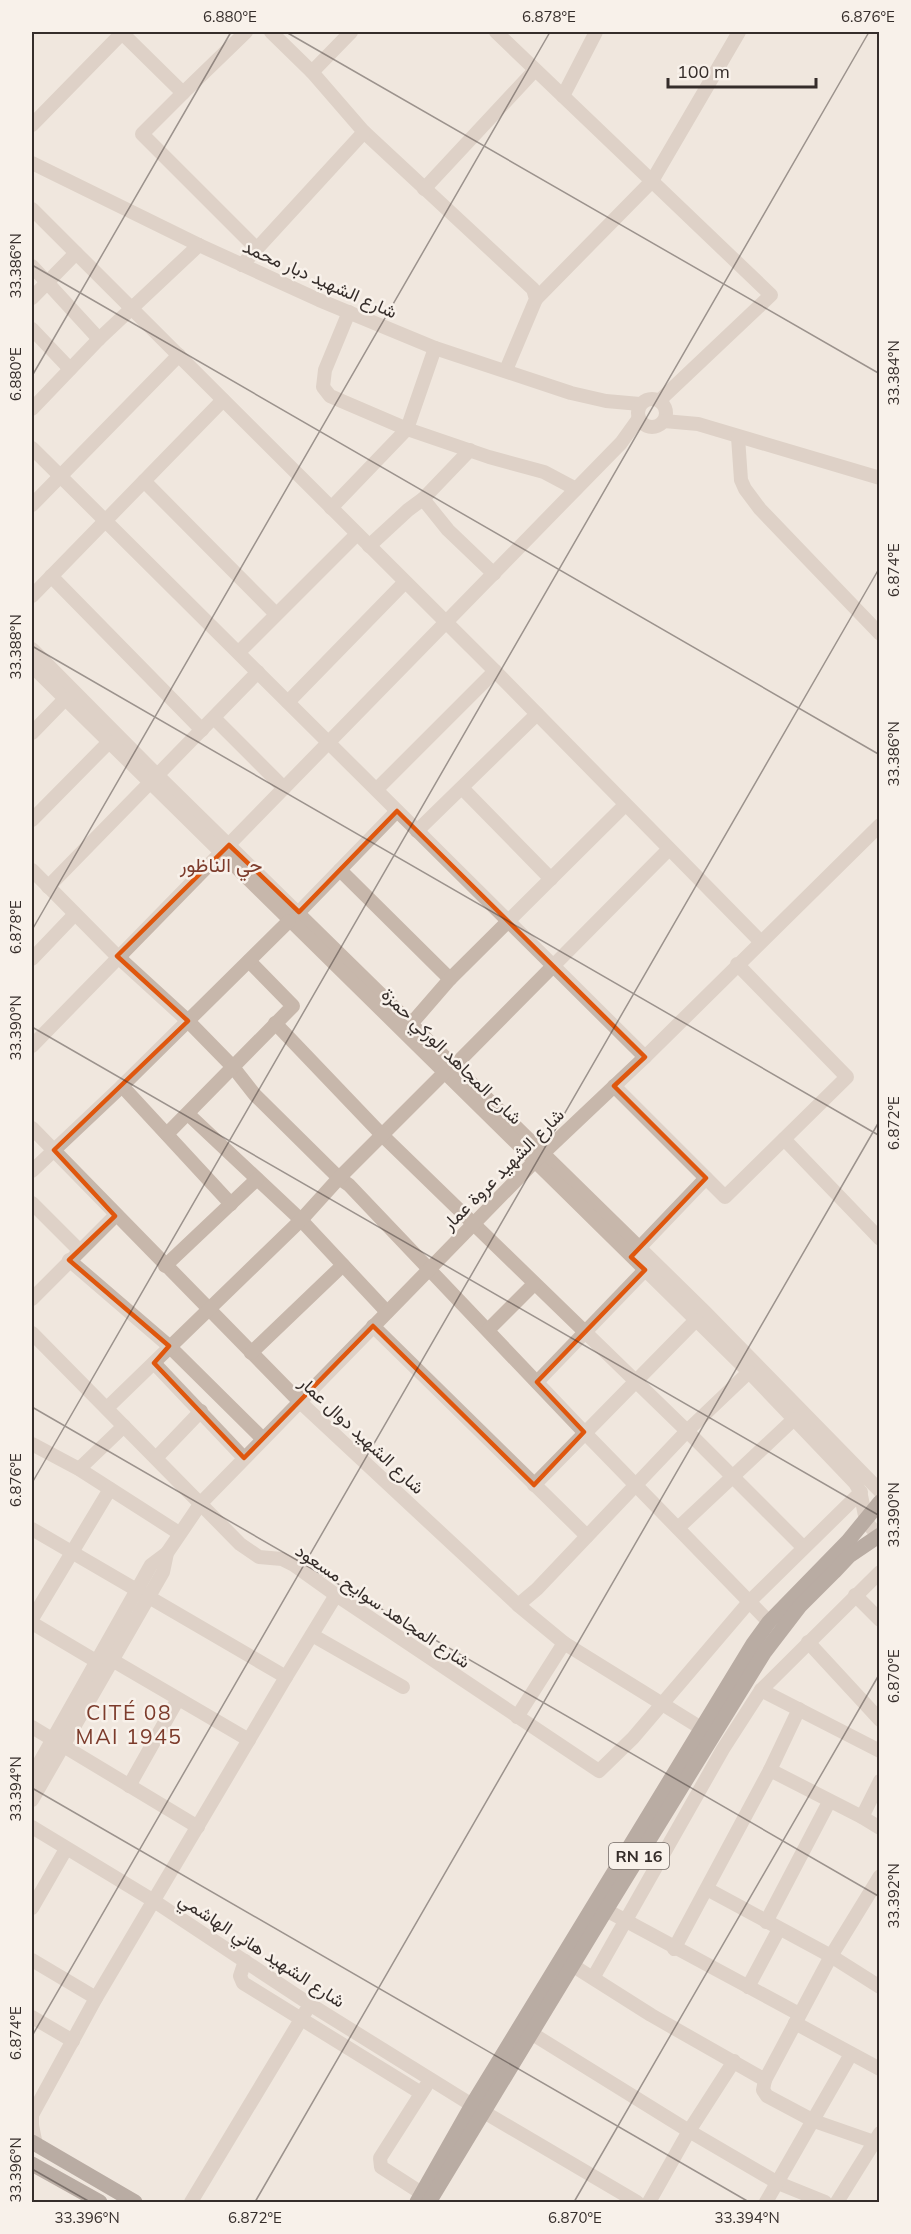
<svg xmlns="http://www.w3.org/2000/svg" width="911" height="2234" viewBox="0 0 911 2234" font-family="Mulish,Vazirmatn,sans-serif">
	<style>
		.lines { fill: none; stroke-linecap: round; stroke-linejoin: round }
		.minor { stroke: #c7b7ab; stroke-width: 14 }
		.major { stroke: #76645c; stroke-width: 15 }
		.marked { fill: none; stroke: #df570e; stroke-width: 4.5; stroke-linejoin: round }
		.ticks { fill: none; stroke: #352d2a; stroke-width: 1.5; stroke-opacity: 0.45 }
		.labels { text-anchor: middle; dominant-baseline: central; stroke-width: 5; stroke-linejoin: round; paint-order: stroke }
		.shield { fill: #f8f1ea; stroke: #706864; stroke-width: 1.5 }
		.shield-label { font-size: 16px; font-weight: bold; fill: #352d2a }
		.street-label { font-size: 18px; fill: #352d2a; stroke: #f8f1ea }
		.neighbourhood-label { font-size: 20px; fill: #7c3b2b; stroke: #f8f1ea }
		.quarter-label { font-size: 21px; letter-spacing: 1.5px; fill: #7c3b2b; stroke: #f8f1ea }
		.neatline { fill: none; stroke: #352d2a; stroke-width: 2 }
		.ticks-label { font-size: 15px; text-anchor: middle; fill: #352d2a }
	</style>
	<rect width="100%" height="100%" fill="#f0e7de"/>
	<g class="lines">
		<!-- minor -->
		<g class="minor">
			<polyline points="271,32 312,72 364,132 533,289 536,299 506,370"/>
			<polyline points="496,32 771,295 660,400"/>
			<polyline points="122,33 183,93 246,32"/>
			<polyline points="312,72 351,32"/>
			<polyline points="183,93 142,134 257,249"/>
			<polyline points="563,96 596,32"/>
			<polyline points="32,125 123,32"/>
			<polyline points="32,163 199,245 319,300 435,348 571,393 606,401 640,404"/>
			<polyline points="424,189 535,70"/>
			<polyline points="32,209 495,671 760,941"/>
			<polyline points="242,265 364,132"/>
			<polyline points="32,266 99,339"/>
			<polyline points="32,298 76,253"/>
			<polyline points="536,299 652,181 739,32"/>
			<polyline points="349,312 325,370 323,387 330,396 407,429 489,457 544,472 576,489"/>
			<polyline points="32,329 70,369"/>
			<circle cx="652" cy="413" r="14"/>
			<polyline points="32,409 99,339 199,245"/>
			<polyline points="664,421 698,424 880,478"/>
			<polyline points="738,437 741,480 745,489 760,509 880,634"/>
			<polyline points="32,448 645,1057"/>
			<polyline points="144,481 276,614"/>
			<polyline points="423,499 470,450"/>
			<polyline points="32,505 179,355"/>
			<polyline points="331,508 407,429 435,348"/>
			<polyline points="369,546 408,510 423,499 448,530 494,574"/>
			<polyline points="51,576 202,730"/>
			<polyline points="32,596 223,400"/>
			<polyline points="32,649 157,775 705,1312 880,1491"/>
			<polyline points="239,652 357,534"/>
			<path d="M32,666L749,1372L855,1483C868,1500 858,1526 880,1533"/>
			<polyline points="288,702 405,582"/>
			<polyline points="214,718 284,788"/>
			<polyline points="32,733 65,699"/>
			<polyline points="462,788 551,879"/>
			<polyline points="377,789 495,671"/>
			<polyline points="32,820 109,742"/>
			<polyline points="417,831 537,714"/>
			<polyline points="32,870 117,956 188,1021 233,1067 255,1095 339,1178 349,1185 584,1432 769,1622"/>
			<polyline points="340,870 450,979"/>
			<polyline points="48,887 258,672"/>
			<polyline points="299,912 397,811"/>
			<polyline points="32,959 75,914"/>
			<polyline points="275,1023 382,1135 687,1431 803,1547"/>
			<polyline points="411,1024 450,979 625,805"/>
			<polyline points="32,1046 621,443 639,418"/>
			<polyline points="454,1066 669,849"/>
			<polyline points="122,1086 231,1204"/>
			<polyline points="614,1086 706,1178 640,1247"/>
			<polyline points="188,1114 301,1220 387,1312"/>
			<polyline points="32,1128 300,1402 518,1605 564,1643 701,1728"/>
			<polyline points="167,1134 293,1006 249,961"/>
			<polyline points="784,1139 880,1239"/>
			<polyline points="32,1171 122,1086 289,921"/>
			<polyline points="706,1178 725,1197 847,1077 737,964"/>
			<polyline points="32,1203 79,1250"/>
			<polyline points="69,1260 169,1346 263,1439"/>
			<polyline points="165,1266 257,1179"/>
			<polyline points="32,1299 115,1216"/>
			<polyline points="373,1326 587,1536"/>
			<polyline points="488,1330 534,1284"/>
			<polyline points="32,1333 240,1544 259,1557 282,1559 294,1565 336,1595 599,1771 633,1738 749,1602 861,1492"/>
			<polyline points="251,1353 343,1265"/>
			<polyline points="154,1363 244,1458"/>
			<polyline points="537,1382 645,1270"/>
			<polyline points="107,1408 301,1220 339,1178 444,1073"/>
			<polyline points="32,1444 79,1469 179,1533"/>
			<polyline points="156,1458 201,1411"/>
			<polyline points="79,1469 124,1426"/>
			<polyline points="534,1485 696,1320"/>
			<polyline points="678,1528 794,1419"/>
			<polyline points="32,1529 286,1677"/>
			<polyline points="855,1595 880,1620"/>
			<polyline points="518,1605 537,1589 687,1431 749,1372"/>
			<polyline points="32,1619 110,1489"/>
			<polyline points="32,1623 96,1661"/>
			<polyline points="312,1635 403,1687"/>
			<polyline points="808,1642 880,1720"/>
			<polyline points="112,1660 249,1740"/>
			<polyline points="761,1690 880,1751"/>
			<polyline points="517,1717 564,1643"/>
			<polyline points="32,1727 198,1827"/>
			<polyline points="770,1770 862,1817"/>
			<polyline points="32,1776 151,1565 167,1553"/>
			<polyline points="880,1781 862,1817 880,1828"/>
			<polyline points="129,1786 178,1699"/>
			<polyline points="32,1800 163,1572 167,1553 201,1503 534,1162 645,1057 880,825"/>
			<polyline points="32,1827 154,1901 311,2005 472,2105 637,2202"/>
			<polyline points="707,1889 831,1956 880,1987"/>
			<polyline points="32,1908 66,1849"/>
			<polyline points="606,1910 799,2014"/>
			<polyline points="766,1922 829,1802"/>
			<polyline points="674,1949 770,1770 799,1709"/>
			<polyline points="32,1960 96,1998"/>
			<polyline points="245,1961 240,1976 243,1983 421,2093"/>
			<polyline points="572,1965 651,2015 765,2080 831,1956 880,1876"/>
			<polyline points="593,1978 723,1749 761,1690 880,1572"/>
			<polyline points="748,1987 779,1929"/>
			<polyline points="32,2017 73,2041"/>
			<polyline points="795,2023 880,2069"/>
			<polyline points="531,2033 689,2131 778,2183 825,2202"/>
			<polyline points="765,2080 763,2090 767,2096 814,2121 880,2144"/>
			<polyline points="36,2145 32,2125 32,2115 96,1998 286,1677 336,1595"/>
			<polyline points="423,2194 381,2167 380,2158 426,2086"/>
			<polyline points="191,2202 306,2011"/>
			<polyline points="649,2202 689,2131 734,2061"/>
			<polyline points="766,2202 851,2054"/>
			<polyline points="837,2202 880,2133"/>
		</g>
		<!-- major -->
		<g class="major">
			<polyline points="32,2142 135,2202"/>
			<polyline points="32,2164 100,2202"/>
			<polyline points="417,2202 472,2105 753,1644 769,1622 848,1541 880,1502"/>
			<polyline points="429,2202 606,1910 764,1653 800,1606 834,1572 849,1556 880,1535"/>
		</g>
	</g>
	<!-- marked area -->
	<path d="M0 0H911V2234H0ZM397,811L645,1057L614,1086L706,1178L631,1257L645,1270L537,1382L584,1432L534,1485L373,1326L244,1458L154,1363L169,1346L69,1260L115,1216L54,1150L188,1021L117,956L229,845L299,912Z" fill="#f0e7de" fill-opacity=".55" fill-rule="evenodd"/>
	<path class="marked" d="M397,811L645,1057L614,1086L706,1178L631,1257L645,1270L537,1382L584,1432L534,1485L373,1326L244,1458L154,1363L169,1346L69,1260L115,1216L54,1150L188,1021L117,956L229,845L299,912Z"/>
	<!-- ticks -->
	<path class="ticks" d="M286,32L880,374M32,265L880,755M32,376L231,32M32,646L880,1136M32,930L550,32M32,1027L880,1516M32,1407L880,1897M32,1483L869,32M32,1788L749,2202M32,2036L880,567M32,2169L90,2202M255,2202L880,1120M574,2202L880,1673"/>
	<g class="labels">
		<!-- shield labels -->
		<rect class="shield" x="609" y="1843" width="60" height="26" rx="4.5"/>
		<g class="shield-label">
			<text x="639" y="1856">RN 16</text>
		</g>
		<!-- street labels -->
		<g class="street-label">
			<text transform="translate(320 279) rotate(24)">شارع الشهيد دبار محمد</text>
			<text transform="translate(452 1056) rotate(44)">شارع المجاهد الوركي حمزة</text>
			<text transform="translate(503 1169) rotate(-45)">شارع الشهيد عروة عمار</text>
			<text transform="translate(362 1435) rotate(43)">شارع الشهيد دوال عمار</text>
			<text transform="translate(383 1606) rotate(34)">شارع المجاهد سوايح مسعود</text>
			<text transform="translate(262 1950) rotate(33)">شارع الشهيد هاني الهاشمي</text>
		</g>
		<!-- neighbourhood labels -->
		<g class="neighbourhood-label">
			<text x="221" y="864">حي الناظور</text>
		</g>
		<!-- quarter labels -->
		<g class="quarter-label">
			<text x="129" y="1712">CITÉ 08<tspan x="129" dy="24">MAI 1945</tspan></text>
		</g>
	</g>
	<!-- border -->
	<rect width="911" height="2234" fill="none" stroke="#f8f1ea" stroke-width="66"/>
	<!-- scale -->
	<path d="M668 78v9h148v-9" fill="none" stroke="#352d2a" stroke-width="3"/>
	<text x="677" y="78" font-size="18" fill="#352d2a" stroke="#f8f1ea" stroke-width="4.5" paint-order="stroke">100 m</text>
	<rect x="33" y="33" width="845" height="2168" class="neatline"/>
	<g class="ticks-label">
		<text x="230" y="22">6.880°E</text>
		<text x="549" y="22">6.878°E</text>
		<text x="868" y="22">6.876°E</text>
		<text transform="translate(16 266) rotate(-90)" y="5">33.386°N</text>
		<text transform="translate(894 373) rotate(-90)" y="5">33.384°N</text>
		<text transform="translate(16 374) rotate(-90)" y="5">6.880°E</text>
		<text transform="translate(894 570) rotate(-90)" y="5">6.874°E</text>
		<text transform="translate(16 647) rotate(-90)" y="5">33.388°N</text>
		<text transform="translate(894 754) rotate(-90)" y="5">33.386°N</text>
		<text transform="translate(16 927) rotate(-90)" y="5">6.878°E</text>
		<text transform="translate(16 1028) rotate(-90)" y="5">33.390°N</text>
		<text transform="translate(894 1123) rotate(-90)" y="5">6.872°E</text>
		<text transform="translate(16 1480) rotate(-90)" y="5">6.876°E</text>
		<text transform="translate(894 1515) rotate(-90)" y="5">33.390°N</text>
		<text transform="translate(894 1676) rotate(-90)" y="5">6.870°E</text>
		<text transform="translate(16 1789) rotate(-90)" y="5">33.394°N</text>
		<text transform="translate(894 1896) rotate(-90)" y="5">33.392°N</text>
		<text transform="translate(16 2033) rotate(-90)" y="5">6.874°E</text>
		<text transform="translate(16 2170) rotate(-90)" y="5">33.396°N</text>
		<text x="87" y="2223">33.396°N</text>
		<text x="255" y="2223">6.872°E</text>
		<text x="575" y="2223">6.870°E</text>
		<text x="747" y="2223">33.394°N</text>
	</g>
</svg>
